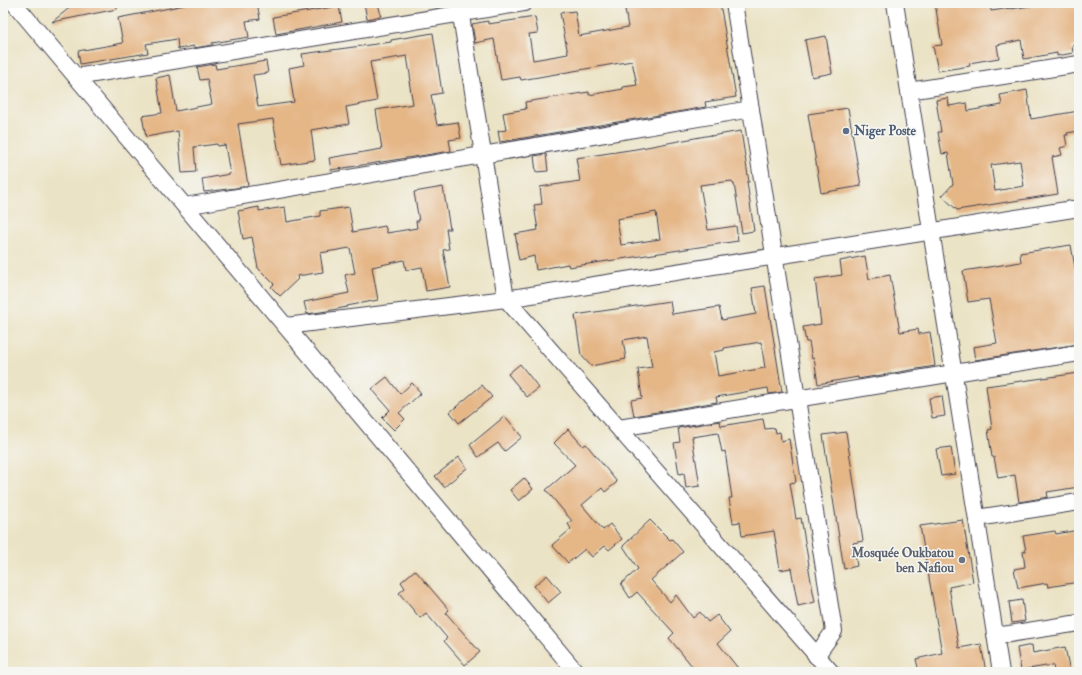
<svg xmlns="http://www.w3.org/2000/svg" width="1082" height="675" viewBox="0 0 1082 675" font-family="'IM FELL Double Pica',serif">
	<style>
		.building { fill: #e5b686; fill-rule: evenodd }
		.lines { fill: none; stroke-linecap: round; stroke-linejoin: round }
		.minor-casing { stroke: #403f50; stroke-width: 18 }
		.minor { stroke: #fff; stroke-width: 16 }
		.service-dot { fill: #5c6f8a; stroke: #f6f6f2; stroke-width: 1.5 }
		.worship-dot { fill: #6b7280; stroke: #f6f6f2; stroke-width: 1.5 }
		.labels { text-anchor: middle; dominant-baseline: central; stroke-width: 3; stroke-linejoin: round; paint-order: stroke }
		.service-label { font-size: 13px; font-weight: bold; fill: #4e5e75; stroke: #f6f6f2; text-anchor: start }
		.worship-label { font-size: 13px; font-weight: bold; fill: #5b616d; stroke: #f6f6f2; text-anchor: end }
	</style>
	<rect width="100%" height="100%" fill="#f6f6f2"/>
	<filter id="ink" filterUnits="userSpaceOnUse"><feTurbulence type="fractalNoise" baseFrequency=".025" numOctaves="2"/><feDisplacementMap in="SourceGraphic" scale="8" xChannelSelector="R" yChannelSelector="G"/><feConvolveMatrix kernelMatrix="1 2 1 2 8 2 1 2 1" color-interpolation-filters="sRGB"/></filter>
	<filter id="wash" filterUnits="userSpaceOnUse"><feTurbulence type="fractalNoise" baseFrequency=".012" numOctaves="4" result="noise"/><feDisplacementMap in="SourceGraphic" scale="16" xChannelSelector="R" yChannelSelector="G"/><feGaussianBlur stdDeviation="0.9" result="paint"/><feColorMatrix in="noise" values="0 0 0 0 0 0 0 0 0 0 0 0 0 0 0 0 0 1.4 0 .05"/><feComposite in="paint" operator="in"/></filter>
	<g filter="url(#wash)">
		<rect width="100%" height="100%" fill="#ebe3c5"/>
		<g id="blocks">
			<!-- building -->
			<g class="building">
				<polygon points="85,3 117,3 117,9 52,22 73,5"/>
				<polygon points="185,3 257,3 260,19 246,21 249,37 212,43 213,45 194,48 194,46 178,49 177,39 146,44 148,53 80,64 78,51 123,43 118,18 185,5"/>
				<polygon points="364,3 378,3 381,16 367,19"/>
				<polygon points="624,3 720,3 736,97 705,102 706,107 500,142 498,131 506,130 503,113 526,109 525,102 589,92 589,95 623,89 623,87 637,85 632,61 521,80 520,77 501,80 494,39 475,43 472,24 488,21 488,24 535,17 538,33 529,34 533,60 568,54 560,13 575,11 579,36 628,27"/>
				<polygon points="935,3 990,3 991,11 1011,8 1011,9 1050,3 1079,3 1079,45 1072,46 1073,53 1057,56 1057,53 1024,59 1021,40 997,45 999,58 969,63 970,66 938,71 933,46 942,45"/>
				<polygon points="339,6 342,22 276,34 273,17"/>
				<polygon points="433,33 442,93 431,95 437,125 458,122 461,138 449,140 451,151 331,170 329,158 382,149 376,110 413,104 409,81 411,81 407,56 370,62 377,101 346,107 349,124 311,130 315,160 281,165 273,119 238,124 248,185 236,188 204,192 202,179 230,174 225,145 218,146 217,144 194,147 196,172 182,173 178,131 146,137 142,116 162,113 156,78 170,75 176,111 212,104 207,79 200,80 197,67 215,64 216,69 266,61 268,73 253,75 258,107 294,102 289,68 304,65 302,54 391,42 391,40"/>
				<polygon points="826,36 832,73 812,77 805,40"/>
				<path d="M1027,90L1031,119L1079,111V131L1067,133L1068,135H1065L1067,146L1060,148L1062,155L1052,157L1058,194L957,210L942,196L953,184L948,153L942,154L938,132H941L936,100L948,98L949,106L967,103L968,111L1002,105L1000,95ZM1020,161L1024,186L995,191L991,165Z"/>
				<polygon points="848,108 861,186 821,193 808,114"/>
				<path d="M741,131L749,182H747L754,231L742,233L734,184H733L732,181L700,185L708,230L736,226L738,241L569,267L568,264L536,270L534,256L519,260L516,244H517L515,234L538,230L534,205L542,204L540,187L580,181L576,158L636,149L711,135V136ZM656,212L660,239L621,245L617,219Z"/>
				<polygon points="546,154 548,171 536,172 534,156"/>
				<polygon points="443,187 450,229 446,229 449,249 443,250 450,287 426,291 422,267 406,270 404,260 372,267 378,300 347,306 347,307 327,311 307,314 304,302 349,293 345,275 355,273 350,248 320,253 323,272 297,276 298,279 280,296 271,287 274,284 258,268 252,237 243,239 238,211 259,207 259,211 285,207 287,222 320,216 320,211 349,207 353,232 385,226 387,233 417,228 416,221 419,221 414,192"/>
				<polygon points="1071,245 1079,291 1079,344 975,360 973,347 997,343 989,299 968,302 963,271 1021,262 1020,253"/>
				<polygon points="865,256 869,279 890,275 900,332 918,329 919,334 930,332 935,366 858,379 858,377 818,384 814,358 812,359 809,342 806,342 803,327 821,324 815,279 842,275 840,261"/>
				<path d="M765,286L782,392L769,394L768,388L716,397L717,402L634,416L631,400L642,398L638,369L652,367L647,336L623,340L626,359L591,366L581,355L575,315L670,301L672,314L719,307L722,320L756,314L752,288ZM761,342L765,368L718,376L714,352L724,350V348Z"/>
				<polygon points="520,364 539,388 527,397 508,374"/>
				<polygon points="1079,373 1079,389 1075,389 1079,414 1079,487 1047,492 1048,497 1019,502 1015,475 998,478 994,457 992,457 988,430 992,429 986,386"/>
				<polygon points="387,377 400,394 412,383 421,393 399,413 405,419 394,430 382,418 390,410 372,389"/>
				<polygon points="482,385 492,397 459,423 450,412"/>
				<polygon points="942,396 945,416 932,418 929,398"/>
				<polygon points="505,416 522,437 505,451 498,443 478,457 470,445"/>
				<polygon points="763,419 765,429 775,428 776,433 780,432 781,441 789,439 796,482 790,483 796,519 801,518 809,565 808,565 815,602 798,606 791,568 780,570 774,531 742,536 740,522 733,523 729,498 732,498 725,451 722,452 718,433 692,437 700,486 686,488 684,473 679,474 674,443 680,442 678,428 720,421 721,426"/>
				<polygon points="568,429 583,446 586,444 617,482 605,492 602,488 582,505 603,530 610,524 622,539 609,550 605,546 592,557 585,549 568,563 552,545 571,529 568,524 572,521 546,490 575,465 554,443"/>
				<polygon points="846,432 863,541 853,543 857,566 844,569 823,435"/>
				<polygon points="951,447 955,474 941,476 936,449"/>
				<polygon points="459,457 467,468 444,487 435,476"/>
				<polygon points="524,478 533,489 519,501 510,490"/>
				<polygon points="650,520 670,540 672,539 683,552 651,580 670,602 676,595 693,618 700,612 708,622 717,615 730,632 718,643 741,672 697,672 669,638 674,633 637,592 630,598 621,584 638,569 623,546"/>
				<polygon points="963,520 973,582 949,587 959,648 981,644 986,672 919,672 916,659 942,653 920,526"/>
				<polygon points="1079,530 1079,582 1048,587 1047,583 1018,588 1014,569 1025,567 1023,552 1026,551 1023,536 1055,531 1056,534"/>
				<polygon points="415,570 449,610 446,613 480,652 465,665 444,641 447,638 426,613 420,618 399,593 405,588 401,582"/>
				<polygon points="547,575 561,592 548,603 534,586"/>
				<polygon points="1022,600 1025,621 1012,623 1009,602"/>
				<polygon points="1032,645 1033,653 1065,647 1070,672 1054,672 1053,665 1021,670 1017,648"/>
			</g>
		</g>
	</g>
	<g filter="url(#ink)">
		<use href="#blocks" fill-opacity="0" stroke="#403f50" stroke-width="1"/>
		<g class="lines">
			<!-- minor casing -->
			<g class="minor-casing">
				<g id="minor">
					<polyline points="14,3 576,672"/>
					<polyline points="459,3 506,299 831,672"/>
					<polyline points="734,3 834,631 816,656"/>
					<polyline points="895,3 1001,672"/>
					<polyline points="76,77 524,3"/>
					<polyline points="909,91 1079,64"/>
					<polyline points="185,206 751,109"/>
					<polyline points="286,326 506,299 1079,208"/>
					<polyline points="619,428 954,373 1079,353"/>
					<polyline points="977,518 1079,502"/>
					<polyline points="996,636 1079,623"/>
				</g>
			</g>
			<!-- minor -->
			<use href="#minor" class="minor"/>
		</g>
	</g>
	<!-- markers -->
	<circle class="service-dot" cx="846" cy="131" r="4"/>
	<circle class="worship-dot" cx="962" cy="560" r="4"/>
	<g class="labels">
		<!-- service labels -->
		<g class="service-label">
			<text x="854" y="131">Niger Poste</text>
		</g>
		<!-- worship labels -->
		<g class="worship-label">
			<text x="954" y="553">Mosquée Oukbatou<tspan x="954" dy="15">ben Nafiou</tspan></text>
		</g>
	</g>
	<!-- margin -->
	<rect width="1082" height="675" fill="none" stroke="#f6f6f2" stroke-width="16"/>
</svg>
